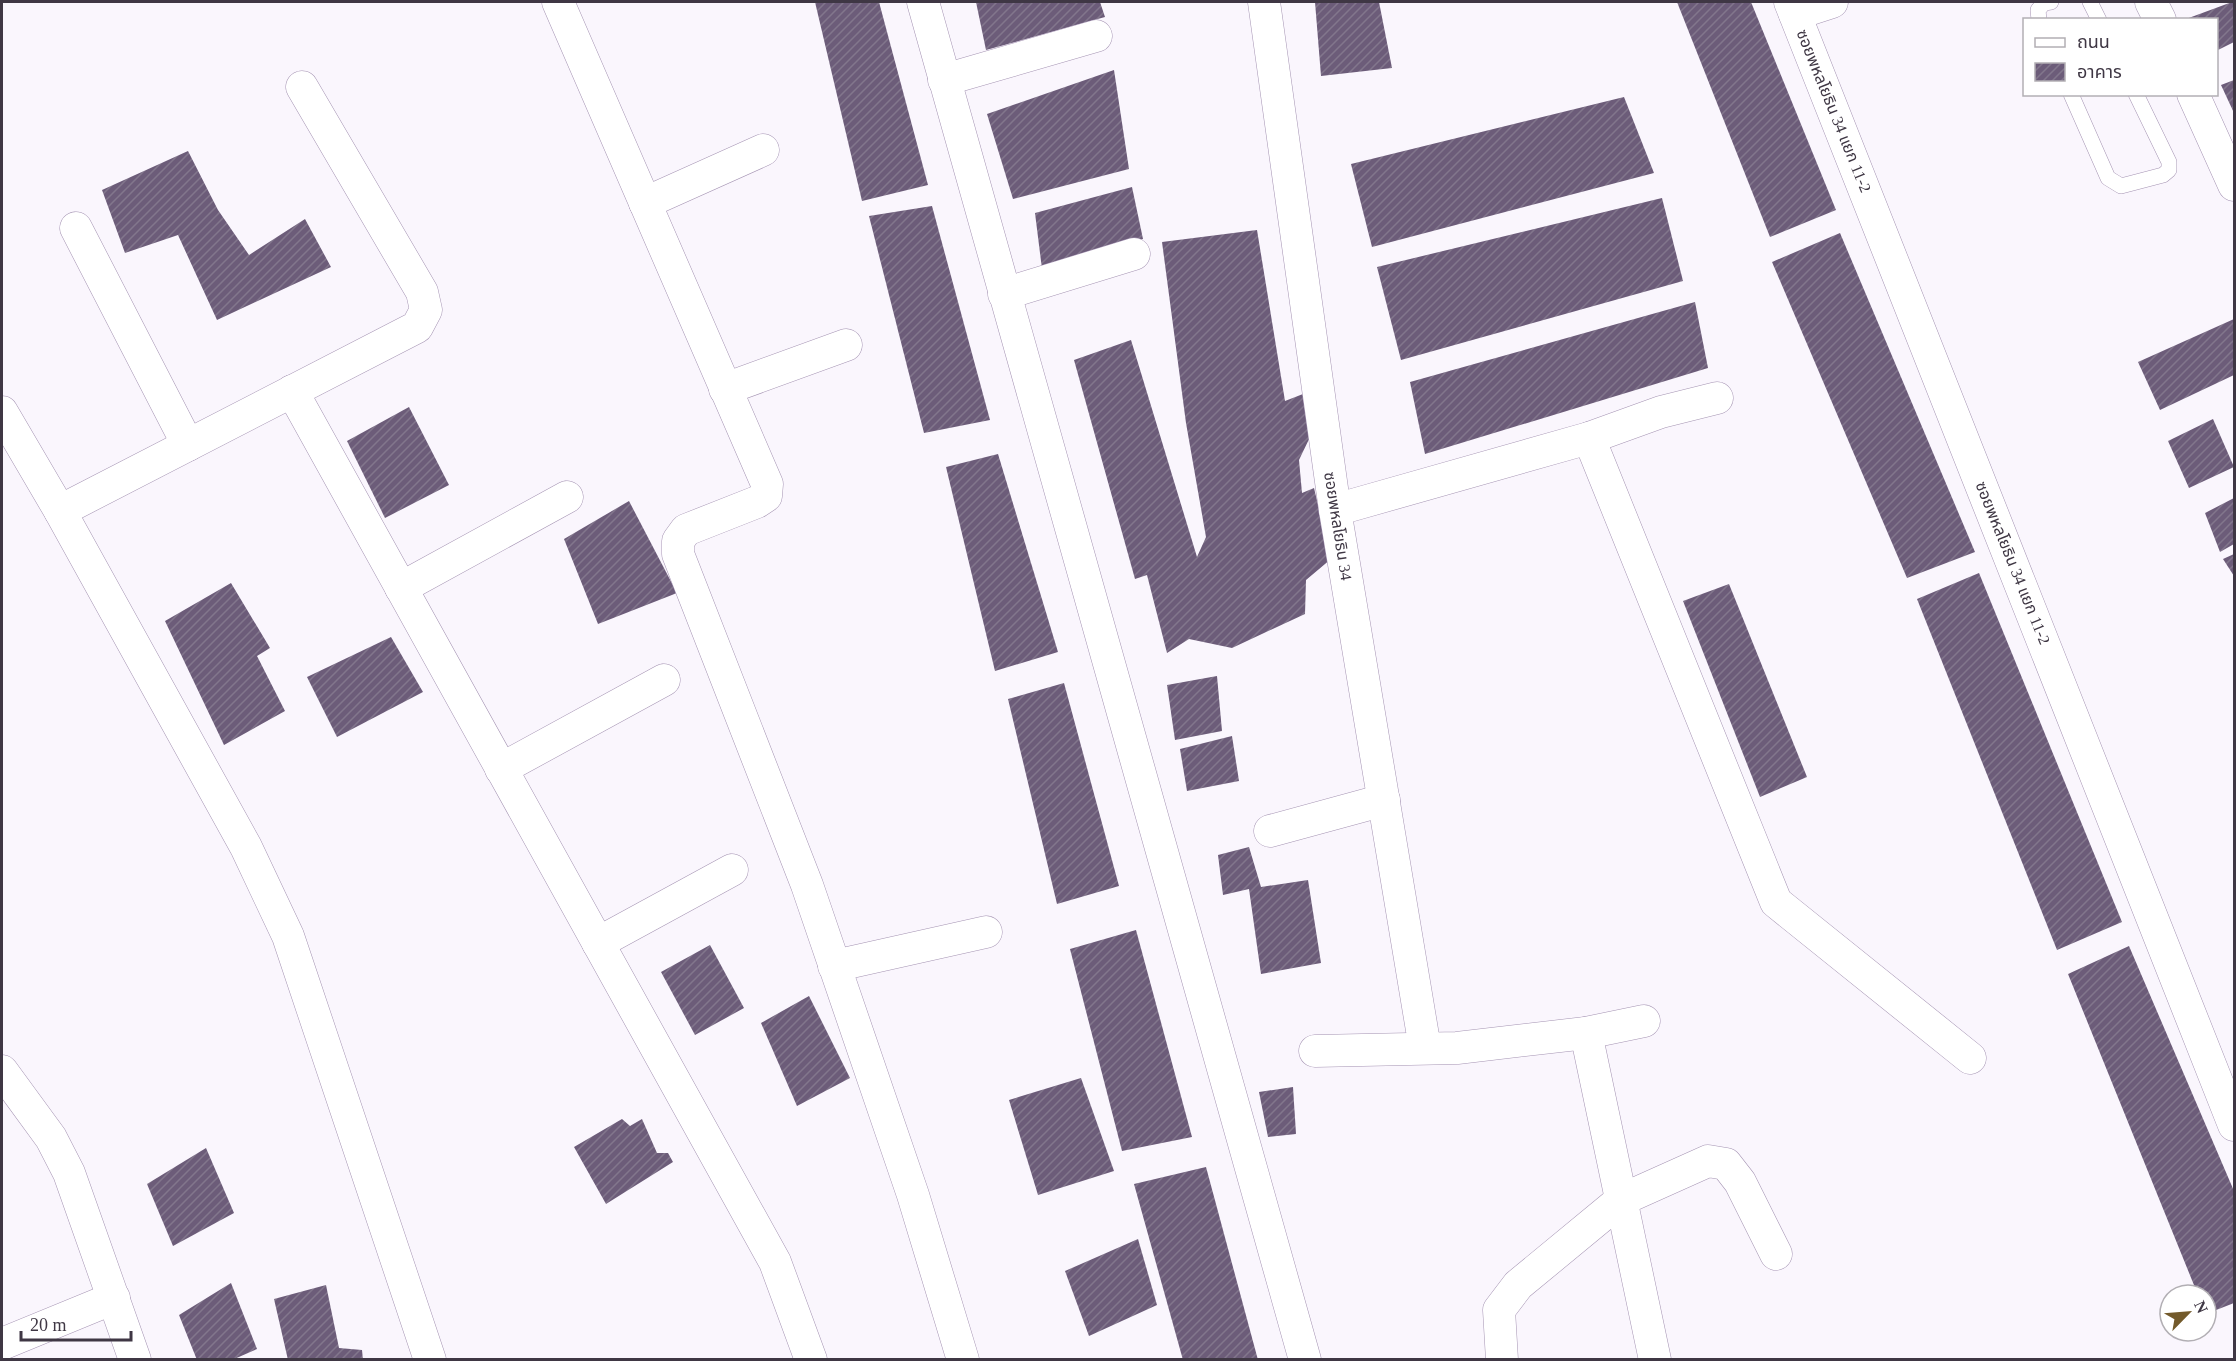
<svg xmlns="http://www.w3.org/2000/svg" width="2236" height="1361" viewBox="0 0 2236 1361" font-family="'Times New Roman','Noto Sans Thai',serif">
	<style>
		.building { fill: url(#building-hatch) }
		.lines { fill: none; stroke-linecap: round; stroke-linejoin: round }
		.service-casing { stroke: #a594b3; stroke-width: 16 }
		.minor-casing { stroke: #a594b3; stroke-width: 33 }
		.service { stroke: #fff; stroke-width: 15 }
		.minor { stroke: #fff; stroke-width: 32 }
		.labels { text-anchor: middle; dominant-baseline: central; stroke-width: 6; stroke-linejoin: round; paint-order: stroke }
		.street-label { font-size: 16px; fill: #3f3744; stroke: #fff }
	</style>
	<defs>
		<pattern id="building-hatch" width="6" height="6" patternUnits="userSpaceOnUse" patternTransform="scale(1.5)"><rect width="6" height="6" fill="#6c5c79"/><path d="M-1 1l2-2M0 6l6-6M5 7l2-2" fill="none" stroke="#82768c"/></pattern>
	</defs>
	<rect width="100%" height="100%" fill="#faf6fd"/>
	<!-- building -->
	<g class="building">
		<polygon points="815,2 879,2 928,185 862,201"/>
		<polygon points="976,2 1100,2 1105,17 986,50"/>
		<polygon points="1315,2 1379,2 1392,68 1321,76"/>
		<polygon points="1677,2 1751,2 1836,210 1770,237"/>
		<polygon points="2232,2 2234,2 2234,42 2216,51 2216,20 2186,19"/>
		<polygon points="1114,70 1129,169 1013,199 987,114"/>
		<polygon points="2234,80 2234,113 2221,85"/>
		<polygon points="1624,97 1654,173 1372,247 1351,164"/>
		<polygon points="188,151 218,210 249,255 305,219 331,267 217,320 178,235 125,253 102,190"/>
		<polygon points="1132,187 1143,239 1042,269 1035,213"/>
		<polygon points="1662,198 1683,281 1401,360 1377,267"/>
		<polygon points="932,206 990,420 924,433 869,216"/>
		<polygon points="1257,230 1285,401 1303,394 1311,435 1299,460 1302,493 1314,488 1331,559 1306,580 1305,614 1232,648 1189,639 1167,653 1147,575 1135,579 1074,360 1131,340 1197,557 1206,537 1186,423 1162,242"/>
		<polygon points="1840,233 1975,552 1907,578 1772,262"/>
		<polygon points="1695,302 1708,368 1425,454 1410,382"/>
		<polygon points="2234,319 2234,375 2160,410 2138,362"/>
		<polygon points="409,407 449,485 385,518 347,441"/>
		<polygon points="2213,419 2234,467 2189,488 2168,441"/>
		<polygon points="998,454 1058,652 995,671 946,467"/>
		<polygon points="2234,498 2234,544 2220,552 2205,513"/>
		<polygon points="629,501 677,593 598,624 564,539"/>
		<polygon points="2234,554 2234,576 2223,559"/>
		<polygon points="1979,573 2122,922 2057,950 1917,599"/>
		<polygon points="231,583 270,648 257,656 285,711 224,745 165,621"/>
		<polygon points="1729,584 1807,777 1760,797 1683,601"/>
		<polygon points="391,637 423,692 337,737 307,677"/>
		<polygon points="1217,676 1222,731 1175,740 1167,685"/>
		<polygon points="1064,683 1119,886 1057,904 1008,699"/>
		<polygon points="1232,736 1239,781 1187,791 1180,749"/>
		<polygon points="1249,847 1261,887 1308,880 1321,963 1261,974 1249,889 1223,895 1218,855"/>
		<polygon points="1136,930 1192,1137 1122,1151 1070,949"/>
		<polygon points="710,945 744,1008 695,1035 661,972"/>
		<polygon points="2129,946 2234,1191 2234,1303 2206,1314 2206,1295 2198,1295 2068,974"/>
		<polygon points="809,996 850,1078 797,1106 761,1023"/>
		<polygon points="1081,1078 1114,1171 1038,1195 1009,1100"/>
		<polygon points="1293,1087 1296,1134 1268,1137 1259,1092"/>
		<polygon points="622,1119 630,1126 642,1119 657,1153 668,1153 673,1162 606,1204 574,1147"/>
		<polygon points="206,1148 234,1213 173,1246 147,1184"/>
		<polygon points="1206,1167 1258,1360 1183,1360 1134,1184"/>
		<polygon points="1138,1239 1157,1305 1089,1336 1065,1271"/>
		<polygon points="231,1283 257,1349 232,1360 197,1360 179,1315"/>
		<polygon points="326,1285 339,1348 362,1350 363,1360 288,1360 274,1299"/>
	</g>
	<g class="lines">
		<!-- service casing -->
		<g class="service-casing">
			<g id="service">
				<polyline points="2090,2 2099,20"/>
				<polyline points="2039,20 2038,10 2044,3 2051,2"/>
				<polyline points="2071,94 2108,178 2121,186 2163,175 2169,170 2169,162 2136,94"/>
			</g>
		</g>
		<!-- minor casing -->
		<g class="minor-casing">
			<g id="minor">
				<polyline points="558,2 767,484 766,496 757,502 686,530 678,541 678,554 807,885 913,1195 963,1360"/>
				<polyline points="923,2 1305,1360"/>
				<polyline points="1264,2 1335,510 1425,1048"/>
				<polyline points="1790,2 2234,1125"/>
				<polyline points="2151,2 2160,20"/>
				<polyline points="1795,14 1832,2"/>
				<polyline points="944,80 1096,36"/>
				<polyline points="2193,94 2234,185"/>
				<polyline points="645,203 763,150"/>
				<polyline points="76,228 188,445"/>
				<polyline points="1004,294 1134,254"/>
				<polyline points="725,389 846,345"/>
				<polyline points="292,391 775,1262 811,1360"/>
				<polyline points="2,412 60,511 246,847 288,936 430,1360"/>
				<polyline points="1589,438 1776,902 1970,1058"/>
				<polyline points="1335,510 1589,438 1661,412 1717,398"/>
				<polyline points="60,511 417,327 426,310 422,292 302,87"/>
				<polyline points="401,588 567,497"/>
				<polyline points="501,769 664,680"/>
				<polyline points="1270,831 1384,800"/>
				<polyline points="598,943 732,870"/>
				<polyline points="834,966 986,932"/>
				<polyline points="1586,1033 1655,1360"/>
				<polyline points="1315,1051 1457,1048 1586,1033 1644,1021"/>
				<polyline points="2,1071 51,1138 69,1173 135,1360"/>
				<polyline points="2,1344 114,1298"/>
				<polyline points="1502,1360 1499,1310 1518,1285 1621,1200 1708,1161 1726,1164 1740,1182 1776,1254"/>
			</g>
		</g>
		<!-- service -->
		<use href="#service" class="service"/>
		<!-- minor -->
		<use href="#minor" class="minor"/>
	</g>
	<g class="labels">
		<!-- street labels -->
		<g class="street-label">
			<text transform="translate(1834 111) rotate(68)">ซอยพหลโยธิน 34 แยก 11-2</text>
			<text transform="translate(1338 526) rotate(81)">ซอยพหลโยธิน 34</text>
			<text transform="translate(2013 563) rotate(68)">ซอยพหลโยธิน 34 แยก 11-2</text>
		</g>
	</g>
	<!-- border -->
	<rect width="2236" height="1361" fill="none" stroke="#3f3744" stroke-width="6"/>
	<!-- legend -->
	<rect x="2023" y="18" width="195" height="78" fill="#ffffff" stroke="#b2afb4" stroke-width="1.5"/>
	<rect x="2035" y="38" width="30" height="9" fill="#ffffff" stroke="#b2afb4" stroke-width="1.5"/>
	<text x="2077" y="48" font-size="18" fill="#3f3744">ถนน</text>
	<rect x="2035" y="63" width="30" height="18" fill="url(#building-hatch)" stroke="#b2afb4" stroke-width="1.5"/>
	<text x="2077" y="78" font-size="18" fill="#3f3744">อาคาร</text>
	<!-- north arrow -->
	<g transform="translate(2188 1313) rotate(65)"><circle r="28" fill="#ffffff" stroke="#b2afb4" stroke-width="1.5"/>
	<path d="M0-4.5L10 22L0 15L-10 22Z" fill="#735a2b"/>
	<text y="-9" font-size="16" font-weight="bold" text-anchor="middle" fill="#3f3744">N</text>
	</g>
	<!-- scale -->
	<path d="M21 1331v9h110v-9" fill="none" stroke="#3f3744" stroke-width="3"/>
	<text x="30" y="1331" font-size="18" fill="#3f3744" stroke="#ffffff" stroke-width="4.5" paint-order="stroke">20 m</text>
</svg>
